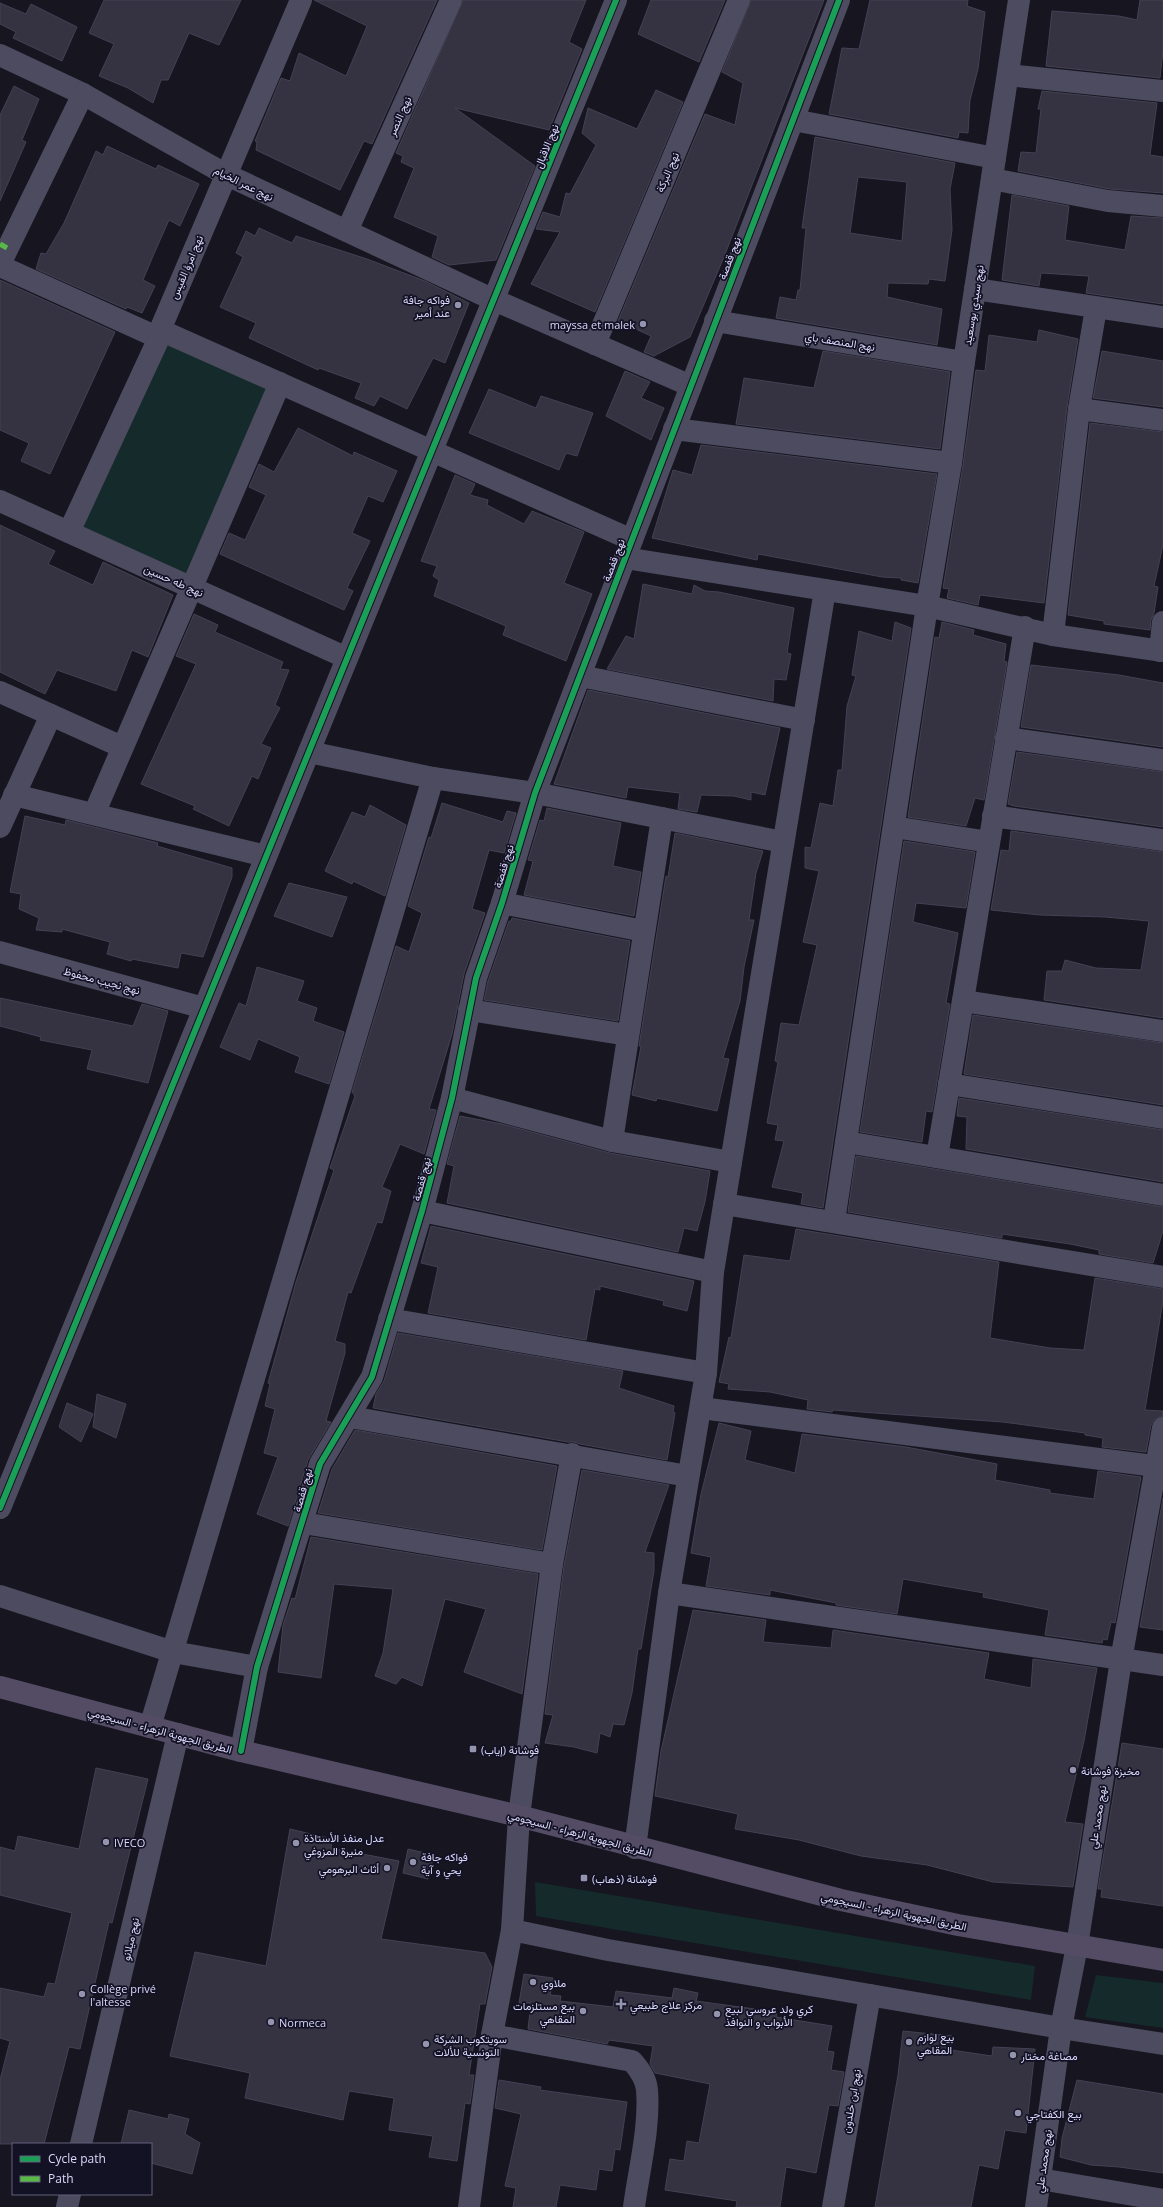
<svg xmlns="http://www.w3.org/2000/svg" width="1163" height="2207" viewBox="0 0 1163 2207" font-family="'Open Sans',Vazirmatn,sans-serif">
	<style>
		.green { fill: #152a2a }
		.building { fill: #353342; stroke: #434153; fill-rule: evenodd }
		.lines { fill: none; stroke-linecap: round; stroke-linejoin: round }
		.minor { stroke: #4c4b5f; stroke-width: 22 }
		.major { stroke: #534c64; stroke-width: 22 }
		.quiet { stroke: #58b947; stroke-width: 5; stroke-dasharray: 10 5; stroke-linecap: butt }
		.cycleway-casing { stroke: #131124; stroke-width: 8 }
		.cycleway { stroke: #1a9f57; stroke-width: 6 }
		.poi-dot { fill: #9594ae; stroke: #131124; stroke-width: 1.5 }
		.labels { text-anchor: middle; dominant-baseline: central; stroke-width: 3.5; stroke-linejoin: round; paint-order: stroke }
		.street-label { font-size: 11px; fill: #dad8fb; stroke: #131124 }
		.poi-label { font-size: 11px; fill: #dad8fb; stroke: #131124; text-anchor: start }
	</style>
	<rect width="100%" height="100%" fill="#161520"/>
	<!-- green -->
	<g class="green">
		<polygon points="163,337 273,387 188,581 75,531"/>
		<polygon points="535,1882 1035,1966 1031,2000 536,1916"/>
		<polygon points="1096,1975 1163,1983 1163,2028 1085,2017"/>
	</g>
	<!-- building -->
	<g class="building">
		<polygon points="104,0 241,0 219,45 189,33 168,80 161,80 153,103 128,88 99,76 114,44 89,33"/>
		<polygon points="314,0 437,0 372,144 364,141 340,190 256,150 257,142 255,141 281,78 290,81 299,53 346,76 367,26"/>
		<polygon points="463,0 586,0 569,42 582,49 549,130 455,108 535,166 496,260 449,265 432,257 438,236 394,217 414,168 401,162 403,156 396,153"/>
		<polygon points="651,0 725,0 699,62 638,34"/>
		<polygon points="751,0 824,0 724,257 690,337 654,356 644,352 651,336 618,321 705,114 735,125 743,83 722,72"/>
		<polygon points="870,0 968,0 967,6 985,12 978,69 970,100 968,133 959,132 958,138 829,114 842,48 859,49"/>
		<polygon points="1140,0 1163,0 1163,51 1160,78 1046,66 1052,11 1119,16 1137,20"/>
		<polygon points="0,3 26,14 31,4 77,27 62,61 13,38 16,32 0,24"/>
		<polygon points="14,86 39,99 22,140 26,142 0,201 0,115"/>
		<polygon points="656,90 683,102 595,312 531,284 560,232 536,229 543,212 560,217 566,193 570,194 596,145 582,133 588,108 637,129"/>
		<polygon points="1042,91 1157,103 1150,155 1163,157 1163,193 1110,189 1018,171 1021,152 1036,153 1041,109 1038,109"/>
		<path d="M815,137L955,163L950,189L952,230L945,281L929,279L928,284L888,283L887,297L942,309L937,345L776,318L780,297L796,300L798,290H800L806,228H802ZM858,177L907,182L902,241L850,233Z"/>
		<polygon points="107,146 156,169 158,165 199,184 180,226 169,220 153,256 143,280 155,286 142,313 127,307 126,309 36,269 41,253 46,254 64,223 96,151 103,155"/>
		<polygon points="1012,195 1069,206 1065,240 1125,250 1131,216 1163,218 1163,304 1086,293 1089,276 1041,273 1039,286 1002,280"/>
		<polygon points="259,228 292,243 296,236 367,259 425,281 469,303 445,363 433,358 407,409 380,396 374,406 355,398 361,383 319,368 318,370 249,338 256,323 220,307 243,257 236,253 246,231 255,236"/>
		<polygon points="0,280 115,332 50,474 21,461 29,443 0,430"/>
		<polygon points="1039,330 1078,339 1067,407 1044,603 980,595 978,605 947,598 949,589 943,588 963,465 976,370 985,371 989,335 1037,342"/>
		<polygon points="823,351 950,372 940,449 736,424 744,378 814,388"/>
		<polygon points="1102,351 1163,361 1163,407 1093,398"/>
		<polygon points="625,371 650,382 641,398 664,408 651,440 606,416"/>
		<polygon points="489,389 536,408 541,396 593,413 577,456 566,453 559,470 469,433"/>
		<polygon points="1090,423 1163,432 1163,545 1154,586 1158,587 1154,613 1151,620 1150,630 1104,624 1104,621 1068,615"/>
		<polygon points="298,428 353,456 354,452 397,471 383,502 368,496 352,533 370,541 347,588 353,591 344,610 220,554 229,533 245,540 266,495 249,487 259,464 274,472"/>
		<polygon points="701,445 937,474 918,583 901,580 901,578 882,577 758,554 757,560 652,538 673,470 692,475"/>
		<polygon points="455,475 475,484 470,495 488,500 487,505 524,524 532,511 584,532 564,583 592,594 566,661 503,635 506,626 434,596 439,580 433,576 437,566 421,561"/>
		<polygon points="0,525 55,551 48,564 93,585 103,562 173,595 148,657 132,650 116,691 57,670 45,694 0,672"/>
		<polygon points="643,584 692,594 694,585 705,591 719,592 794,608 787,653 791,654 786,680 774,679 773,701 607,669 626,636 634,639"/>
		<polygon points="194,614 218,625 215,632 283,662 280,669 289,670 275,705 280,708 261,744 271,748 258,779 252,776 229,826 193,809 195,806 141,784 196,664 176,656"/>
		<polygon points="895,622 911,628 823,1208 801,1204 803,1193 772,1187 784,1141 775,1140 778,1125 767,1123 778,1062 775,1061 781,1023 799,1025 817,945 803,942 819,871 805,868 805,847 811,848 820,803 833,806 838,770 842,770 847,706 856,676 852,675 859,631 892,641"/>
		<polygon points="942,622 974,630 973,635 1006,644 1004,661 1007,662 984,800 975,798 966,826 908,817 935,637 939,638"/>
		<polygon points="1031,665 1119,675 1163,683 1163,747 1021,727"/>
		<polygon points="588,690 780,728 765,795 751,792 751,800 734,796 701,795 697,812 678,809 680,793 628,787 626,798 554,784"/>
		<polygon points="1017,752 1163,772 1163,827 1014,806 1008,804"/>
		<polygon points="442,803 503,822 507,811 516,813 504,853 489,850 472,909 485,913 464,974 452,1034 429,1109 436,1110 424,1154 400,1144 382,1187 391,1191 382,1223 377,1222 351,1293 348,1292 335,1341 345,1344 345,1353 326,1421 331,1422 308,1460 288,1526 257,1514 278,1457 264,1453 275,1409 265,1406 270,1384 268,1383 296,1282 334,1170 330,1168 355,1096 352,1092 396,946 409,952 422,913 408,906 429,837 431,838"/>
		<polygon points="370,805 406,825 385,896 353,881 352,884 325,871 352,812 365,817"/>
		<polygon points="547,808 621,823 613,866 641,872 634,916 524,895 533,861 528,860 540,820 544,821"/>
		<polygon points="25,816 65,825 66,820 158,843 157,846 232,868 232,877 203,957 181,953 178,968 132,959 131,961 107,954 110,942 62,929 62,932 36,930 39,918 19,909 21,894 10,892"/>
		<polygon points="1011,831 1163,852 1163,1018 1044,1000 1047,971 1062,971 1065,960 1096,968 1141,970 1149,921 1105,917 1040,915 991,910 1001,850 1009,851"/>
		<polygon points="675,833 763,851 756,873 749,920 754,920 744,967 740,1001 723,1058 729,1059 717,1111 657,1098 656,1101 632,1095 641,1046 639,1046 666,876 668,877"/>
		<polygon points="904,841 975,852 966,908 916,903 913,922 958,933 946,1003 950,1004 932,1112 926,1111 922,1142 860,1132"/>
		<polygon points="289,883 347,897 332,937 274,916"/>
		<polygon points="512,918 630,941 618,1021 484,1000 488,981 509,921 511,921"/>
		<polygon points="257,967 304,981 297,1001 317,1008 313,1021 344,1032 329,1084 295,1072 300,1057 258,1039 250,1060 220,1047 239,1003 246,1006"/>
		<polygon points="0,998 133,1026 142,1004 168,1011 148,1083 87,1069 92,1050 40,1040 41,1037 0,1026"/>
		<polygon points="973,1015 1163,1043 1163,1105 964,1074"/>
		<polygon points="959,1098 1163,1130 1163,1182 966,1149 967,1117 957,1116"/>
		<polygon points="460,1116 502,1124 610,1153 710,1171 705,1202 697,1231 684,1228 678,1252 447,1203 454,1166 447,1164"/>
		<polygon points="856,1156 1163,1207 1163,1231 1153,1263 1099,1254 1099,1250 1070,1244 1002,1234 1002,1238 848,1212"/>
		<polygon points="431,1226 694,1281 687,1311 663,1305 664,1301 600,1286 600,1290 595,1289 586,1340 428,1313 438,1267 421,1263"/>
		<polygon points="796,1229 999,1262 990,1338 1050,1348 1084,1350 1095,1278 1163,1289 1163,1301 1145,1410 1163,1411 1163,1416 1154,1420 1151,1425 1146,1452 1102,1447 1103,1438 1085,1435 1085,1433 1003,1422 833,1410 832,1412 807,1409 808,1400 770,1392 728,1389 729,1384 719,1382 729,1337 731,1338 744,1255 790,1261"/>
		<polygon points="398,1333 623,1371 619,1388 674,1406 673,1412 675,1413 667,1460 580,1444 574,1442 568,1442 373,1408 376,1394 384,1381"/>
		<polygon points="97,1394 126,1404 116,1438 93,1427"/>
		<polygon points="67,1403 93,1414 81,1442 59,1427"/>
		<polygon points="719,1423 751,1431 745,1460 795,1473 802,1434 906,1447 997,1464 995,1480 1050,1490 1050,1493 1094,1499 1098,1471 1141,1477 1115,1623 1111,1622 1107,1640 1103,1639 1102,1643 1045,1635 1049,1610 983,1597 984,1593 903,1579 897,1614 836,1605 836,1603 770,1590 770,1595 706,1586 711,1557 691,1553 701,1494"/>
		<polygon points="355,1430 557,1466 542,1550 318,1513 332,1469"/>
		<polygon points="582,1470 669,1485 645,1552 654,1553 654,1571 641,1649 638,1649 632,1693 624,1725 613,1724 610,1737 600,1733 597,1753 574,1747 545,1743 553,1715 545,1714 564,1566"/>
		<polygon points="1163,1498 1163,1630 1140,1627"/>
		<polygon points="311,1537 538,1574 522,1694 464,1672 486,1609 445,1599 422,1686 402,1677 396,1684 375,1676 383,1653 393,1589 334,1584 321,1678 278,1672 283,1625 292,1598 295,1599"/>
		<polygon points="693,1610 766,1620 763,1642 831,1648 833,1630 989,1653 984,1679 1031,1688 1033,1659 1097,1668 1084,1741 1065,1822 1083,1824 1073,1887 993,1882 927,1865 861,1856 799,1840 735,1829 738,1814 655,1796 661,1751"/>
		<polygon points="1122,1743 1163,1749 1163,1906 1101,1897 1102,1889 1098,1889"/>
		<polygon points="96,1768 148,1779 112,1923 109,1922 80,2049 69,2047 44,2144 0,2144 0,2080 10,2041 0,2038 0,1988 44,1997 48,1983 55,1984 72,1913 0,1895 0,1847 15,1851 18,1836 79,1849"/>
		<polygon points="290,1829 332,1839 331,1848 399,1861 381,1939 485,1953 492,1967 485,2004 480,2004 469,2075 474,2075 470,2104 465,2103 457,2161 429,2157 433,2136 389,2130 394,2098 349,2091 343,2120 245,2098 250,2073 170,2056 195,1952 266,1966"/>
		<polygon points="408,1849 434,1855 428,1879 403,1873"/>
		<polygon points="524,1974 553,1978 550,1995 561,1996 560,2001 613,2007 616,1991 672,1998 674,1988 698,1993 696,2001 777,2012 776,2017 832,2026 827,2051 834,2052 831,2070 844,2072 838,2106 829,2105 816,2173 786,2167 780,2207 736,2207 737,2201 665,2190 670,2159 684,2161 687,2141 699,2143 710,2084 655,2073 650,2064 653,2046 609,2040 607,2044 528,2029 531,2003 519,2003"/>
		<polygon points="903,2031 952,2036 951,2050 992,2056 993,2047 1035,2049 1026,2133 1005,2130 998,2169 979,2165 971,2207 875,2207 898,2075"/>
		<polygon points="499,2080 541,2087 540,2090 627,2102 620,2150 615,2149 612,2171 599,2169 596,2190 560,2185 556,2207 513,2207 516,2188 505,2186 521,2114 495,2108"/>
		<polygon points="1077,2080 1163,2094 1163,2173 1119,2167 1091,2165 1060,2157 1062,2138"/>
		<polygon points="129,2110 168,2119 169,2114 189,2119 185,2134 200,2143 192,2174 151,2163 151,2144 121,2144"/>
	</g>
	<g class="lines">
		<!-- minor -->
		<g class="minor">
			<polyline points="0,55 83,94 225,174 494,300 691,386"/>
			<polyline points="1008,75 1163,91"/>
			<polyline points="793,120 995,158"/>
			<polyline points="992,179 1108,201 1163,206"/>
			<polyline points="347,231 451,0"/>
			<polyline points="0,264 83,94"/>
			<polyline points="0,266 159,338"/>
			<polyline points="975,289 1163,317"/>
			<polyline points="715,321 964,362"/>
			<polyline points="160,330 632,540"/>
			<polyline points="595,344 739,0"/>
			<polyline points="1079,409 1163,420"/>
			<polyline points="674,429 951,463"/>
			<polyline points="0,501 347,658"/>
			<polyline points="69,532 159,338 160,330 301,0"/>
			<polyline points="625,558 927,606 1053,635 1163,651"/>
			<polyline points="1053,635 1079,409 1096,308"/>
			<polyline points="1160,651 1163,622"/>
			<polyline points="580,676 804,720"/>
			<polyline points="0,692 122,747"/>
			<polyline points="1006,738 1163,760"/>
			<polyline points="309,752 433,778 535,793 783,842"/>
			<polyline points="14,795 266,856"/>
			<polyline points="94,814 280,383"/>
			<polyline points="993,816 1163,840"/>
			<polyline points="0,827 51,715"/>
			<polyline points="894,827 989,842"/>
			<polyline points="502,903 644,931"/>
			<polyline points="0,952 204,1008"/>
			<polyline points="963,1001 1163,1031"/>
			<polyline points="469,1010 628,1035"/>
			<polyline points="949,1084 1163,1118"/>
			<polyline points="452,1098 612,1141 731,1162"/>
			<polyline points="612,1141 662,818"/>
			<polyline points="846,1142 1163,1195"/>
			<polyline points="937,1157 1025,627"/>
			<polyline points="724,1204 1163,1277"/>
			<polyline points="422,1211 713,1272"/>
			<polyline points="834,1221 927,606 951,463 964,362 1019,0"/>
			<polyline points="389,1319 706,1373"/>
			<polyline points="701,1408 1163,1467"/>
			<polyline points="350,1417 688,1476"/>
			<polyline points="0,1508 616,0"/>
			<polyline points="303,1523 552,1564"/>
			<polyline points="669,1593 1163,1665"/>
			<polyline points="0,1596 173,1652 257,1667"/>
			<polyline points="150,1727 433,778"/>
			<polyline points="241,1751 257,1667 320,1464 372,1377 422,1211 452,1098 476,978 502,903 535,793 839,0"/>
			<polyline points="635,1848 669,1593 706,1373 713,1272 825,590"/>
			<polyline points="512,1930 608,1950 1061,2028 1163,2044"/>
			<path d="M492,2035L632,2061C639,2069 646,2078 647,2090C650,2128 639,2169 634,2207"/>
			<polyline points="81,2144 178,1734"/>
			<polyline points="1040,2179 1163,2200"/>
			<polyline points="67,2207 70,2194"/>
			<polyline points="469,2207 492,2035 512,1930 519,1816 552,1564 572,1454"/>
			<polyline points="833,2207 870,1995"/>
			<polyline points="1036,2207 1061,2028 1077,1946 1121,1660 1163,1428"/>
		</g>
		<!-- major -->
		<polyline class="major" points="0,1687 241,1751 519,1816 841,1900 958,1925 1163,1960"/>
		<!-- quiet -->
		<polyline class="quiet" points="0,244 7,248"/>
		<!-- cycleway casing -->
		<g class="cycleway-casing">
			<g id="cycleway">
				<polyline points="0,1508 616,0"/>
				<polyline points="241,1751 257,1667 320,1464 372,1377 422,1211 452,1098 476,978 502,903 535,793 839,0"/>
			</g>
		</g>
		<!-- cycleway -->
		<use href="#cycleway" class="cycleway"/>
	</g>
	<!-- markers -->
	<g class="poi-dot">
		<circle cx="458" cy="305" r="4"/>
		<circle cx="643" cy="324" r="4"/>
		<rect x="469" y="1745" width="8" height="8" rx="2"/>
		<circle cx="1073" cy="1770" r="4"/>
		<circle cx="106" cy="1842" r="4"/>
		<circle cx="296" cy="1843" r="4"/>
		<circle cx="413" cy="1862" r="4"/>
		<circle cx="387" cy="1868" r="4"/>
		<rect x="580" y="1874" width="8" height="8" rx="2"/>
		<circle cx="533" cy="1982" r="4"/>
		<circle cx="82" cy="1994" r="4"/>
		<path d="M619 1998h4v4h4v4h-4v4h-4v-4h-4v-4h4z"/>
		<circle cx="583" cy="2011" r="4"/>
		<circle cx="717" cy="2014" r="4"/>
		<circle cx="271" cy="2022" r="4"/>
		<circle cx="909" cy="2042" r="4"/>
		<circle cx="426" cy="2044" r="4"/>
		<circle cx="1013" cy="2055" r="4"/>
		<circle cx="1018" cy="2113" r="4"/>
	</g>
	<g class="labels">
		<!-- street labels -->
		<g class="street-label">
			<text transform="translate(399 116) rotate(-66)">نهج النصر</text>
			<text transform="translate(546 146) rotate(-68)">نهج الاقبال</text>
			<text transform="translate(667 172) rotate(-67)">نهج البركة</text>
			<text transform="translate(244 183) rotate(26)">نهج عمر الخيام</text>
			<text transform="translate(729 258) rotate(-69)">نهج قفصة</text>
			<text transform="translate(186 267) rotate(-67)">نهج امرؤ القيس</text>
			<text transform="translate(973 305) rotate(-81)">نهج سيدي بوسعيد</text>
			<text transform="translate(840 341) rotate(9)">نهج المنصف باي</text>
			<text transform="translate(613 560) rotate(-69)">نهج قفصة</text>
			<text transform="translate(174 580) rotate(24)">نهج طه حسين</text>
			<text transform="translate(503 866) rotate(-73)">نهج قفصة</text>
			<text transform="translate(102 980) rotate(15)">نهج نجيب محفوظ</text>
			<text transform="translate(421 1179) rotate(-75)">نهج قفصة</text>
			<text transform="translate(302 1490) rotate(-74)">نهج قفصة</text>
			<text transform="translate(160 1730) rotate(15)">الطريق الجهوية الزهراء - السيجومي</text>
			<text transform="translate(1097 1817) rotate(-81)">نهج محمد علي</text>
			<text transform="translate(580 1833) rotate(15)">الطريق الجهوية الزهراء - السيجومي</text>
			<text transform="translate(894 1911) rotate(12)">الطريق الجهوية الزهراء - السيجومي</text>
			<text transform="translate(130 1939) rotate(-77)">نهج ميلانو</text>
			<text transform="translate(851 2101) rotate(-80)">نهج ابن خلدون</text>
			<text transform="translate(1043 2161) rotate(-82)">نهج محمد علي</text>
		</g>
		<!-- poi labels -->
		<g class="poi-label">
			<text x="450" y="299" text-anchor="end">فواكه جافة<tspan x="450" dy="13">عند أمير</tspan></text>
			<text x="635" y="324" text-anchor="end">mayssa et malek</text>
			<text x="481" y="1749">فوشانة (إياب)</text>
			<text x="1081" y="1770">مخبزة فوشانة</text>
			<text x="304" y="1837">عدل منفذ الأستاذة<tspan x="304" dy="13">منيرة المزوغي</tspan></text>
			<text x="114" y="1842">IVECO</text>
			<text x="421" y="1856">فواكه جافة<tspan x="421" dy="13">يحي و آية</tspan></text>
			<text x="379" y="1868" text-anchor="end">أثاث البرهومي</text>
			<text x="592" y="1878">فوشانة (ذهاب)</text>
			<text x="541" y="1982">ملاوي</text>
			<text x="90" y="1988">Collège privé<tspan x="90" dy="13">l'altesse</tspan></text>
			<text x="630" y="2004">مركز علاج طبيعي</text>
			<text x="575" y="2005" text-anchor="end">بيع مستلزمات<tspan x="575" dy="13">المقاهي</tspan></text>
			<text x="725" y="2008">كري ولد عروسي لبيع<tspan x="725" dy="13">الأبواب و النوافذ</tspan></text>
			<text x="279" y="2022">Normeca</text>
			<text x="917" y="2036">بيع لوازم<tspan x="917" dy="13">المقاهي</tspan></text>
			<text x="434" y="2038">سويتكوب الشركة<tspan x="434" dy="13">التونسية للألات</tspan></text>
			<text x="1021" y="2055">مصاغة مختار</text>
			<text x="1026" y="2113">بيع الكفتاجي</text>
		</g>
	</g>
	<!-- legend -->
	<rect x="12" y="2143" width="140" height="52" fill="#131124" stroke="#63617a"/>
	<rect x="20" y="2156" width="20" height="6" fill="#1a9f57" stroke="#63617a"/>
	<text x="48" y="2163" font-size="12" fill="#dad8fb">Cycle path</text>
	<rect x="20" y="2176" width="20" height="6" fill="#58b947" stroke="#63617a"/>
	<text x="48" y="2183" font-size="12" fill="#dad8fb">Path</text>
</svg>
